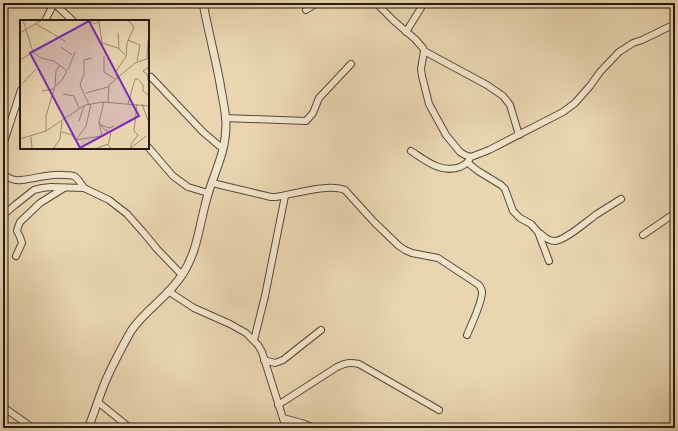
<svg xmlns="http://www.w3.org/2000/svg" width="678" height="431" viewBox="0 0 678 431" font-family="'Libre Bodoni',serif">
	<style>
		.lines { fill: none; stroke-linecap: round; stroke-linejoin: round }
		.minor-casing { stroke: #584a38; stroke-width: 8 }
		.tertiary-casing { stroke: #584a38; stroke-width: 9 }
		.minor { stroke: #f1e4cc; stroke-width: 6 }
		.tertiary { stroke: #f1e4cc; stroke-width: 7 }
		.inset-road { fill: none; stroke: #9b8b70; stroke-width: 1 }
		.view { fill: #7b2cbf; fill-opacity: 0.15; stroke: #7b2cbf; stroke-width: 2 }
		.inset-edge { fill: none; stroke: #271b0f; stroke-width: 2 }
	</style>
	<rect width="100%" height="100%" fill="#e9d6b1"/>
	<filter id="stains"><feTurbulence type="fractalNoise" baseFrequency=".005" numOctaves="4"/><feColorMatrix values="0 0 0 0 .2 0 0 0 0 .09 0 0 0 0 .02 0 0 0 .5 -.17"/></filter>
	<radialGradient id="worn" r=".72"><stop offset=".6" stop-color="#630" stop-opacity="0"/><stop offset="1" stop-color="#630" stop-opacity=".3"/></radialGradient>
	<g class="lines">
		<!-- minor casing -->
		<g class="minor-casing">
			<g id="minor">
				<polyline points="54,3 73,21"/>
				<polyline points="376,3 394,21 415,39 423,48 424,51 421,69 422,76 429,104 446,135 460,152 465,155 471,157 489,150 563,112 575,103 590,86 600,72 619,52 633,43 642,40 675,24"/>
				<polyline points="306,10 317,3"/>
				<polyline points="45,21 54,3"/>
				<polyline points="406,32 424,3"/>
				<polyline points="424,51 487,85 503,96 510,105 519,135"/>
				<polyline points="151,77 203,132 223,149"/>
				<polyline points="225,118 306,121 313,113 319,98 351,64"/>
				<polyline points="3,145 21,90"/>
				<polyline points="148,147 173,176 188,187 208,193"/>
				<path d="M411,151C425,160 441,174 460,167C464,165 467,164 469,160"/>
				<polyline points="468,163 478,171 501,185 505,189 513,211 520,218 531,224 538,232 549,261"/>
				<path d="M3,174C8,178 14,181 21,180C36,179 49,173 64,175C67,175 71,175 74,176C78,178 81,184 84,188"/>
				<path d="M212,183L271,197H276C294,194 329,183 345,190L374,222L399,246L405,250L412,253L438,258L479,285C481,288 481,288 482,291C483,301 471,325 467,335"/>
				<polyline points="3,215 15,205 34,190 42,188 51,187 84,188 109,200 127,214 143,232 157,249 182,275"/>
				<path d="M541,234C545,238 549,241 555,241C566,240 587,221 597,214C605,209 613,204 621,199"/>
				<polyline points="643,235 675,213"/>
				<polyline points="16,256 22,243 20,237 17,231 18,227 20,222 40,203 64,188"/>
				<polyline points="168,291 194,308 230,324 246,333 258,345 262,352 286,428"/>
				<polyline points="254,340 265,296 285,196"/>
				<polyline points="264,360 275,363 283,360 321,330"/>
				<polyline points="98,402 130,428"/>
				<path d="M278,405L337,367C346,363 349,362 359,364L439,410"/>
				<polyline points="3,407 33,428"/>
				<polyline points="283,418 302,423 314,428"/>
			</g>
		</g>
		<!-- tertiary casing -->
		<g class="tertiary-casing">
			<path id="tertiary" d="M88,428C94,414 98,400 104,385C111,367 121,349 131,331C145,310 168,297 182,275C198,251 199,225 207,198C214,172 226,153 226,125C226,111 222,97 220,83C215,56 208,30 203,3"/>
		</g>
		<!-- minor -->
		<use href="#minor" class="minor"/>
		<!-- tertiary -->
		<use href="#tertiary" class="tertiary"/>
	</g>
	<!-- overview -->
	<g transform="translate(20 20)">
		<rect width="129" height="129" fill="#e9d6b1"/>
		<path class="inset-road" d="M3,0L13,32L21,38L34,41L47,51L42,60L35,66L26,96V111M68,0L75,4L81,0M79,2L82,23L98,28L105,35M16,4L45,21M0,13L22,0M98,13L99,29M108,20L120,25L117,41M41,27L52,35M84,36V52L95,59M127,38L128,21M129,38V47L123,51L127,54L129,64M0,40L13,32M48,50L55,32M97,57L96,51L106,37L107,23L114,7L108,0M2,64L16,49M35,65L36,51L40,45M22,71L34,69M66,73L88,67M43,74L54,76L59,88M84,82L79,102L84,109L91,113L88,125L92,129M88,83L89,65L115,43L129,38M108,84L115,59H118L123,65V71L128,75M122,84L129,103M69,85L60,65L64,54V40L72,38M59,101L64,86M81,105L89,108L94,106M42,112L52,115L55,120L82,116L79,102M11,117L12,129M0,119L26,111L65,85L83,82L129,86M56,120L66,106L71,84M111,128V124L118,115L114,111L117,84M111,128L126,116M33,129L40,119L42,102M75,129L88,124"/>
		<path class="view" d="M69,1L119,96L60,128L10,33Z"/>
		<rect width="129" height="129" class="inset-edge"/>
	</g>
	<!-- margin -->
	<rect width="678" height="431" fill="none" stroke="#e9d6b1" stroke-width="16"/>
	<rect x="4" y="4" width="670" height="423" fill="none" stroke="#271b0f" stroke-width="2"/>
	<rect x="8" y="8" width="662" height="415" fill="none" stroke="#271b0f"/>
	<rect width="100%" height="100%" filter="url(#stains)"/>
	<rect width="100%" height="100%" fill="url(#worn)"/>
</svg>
